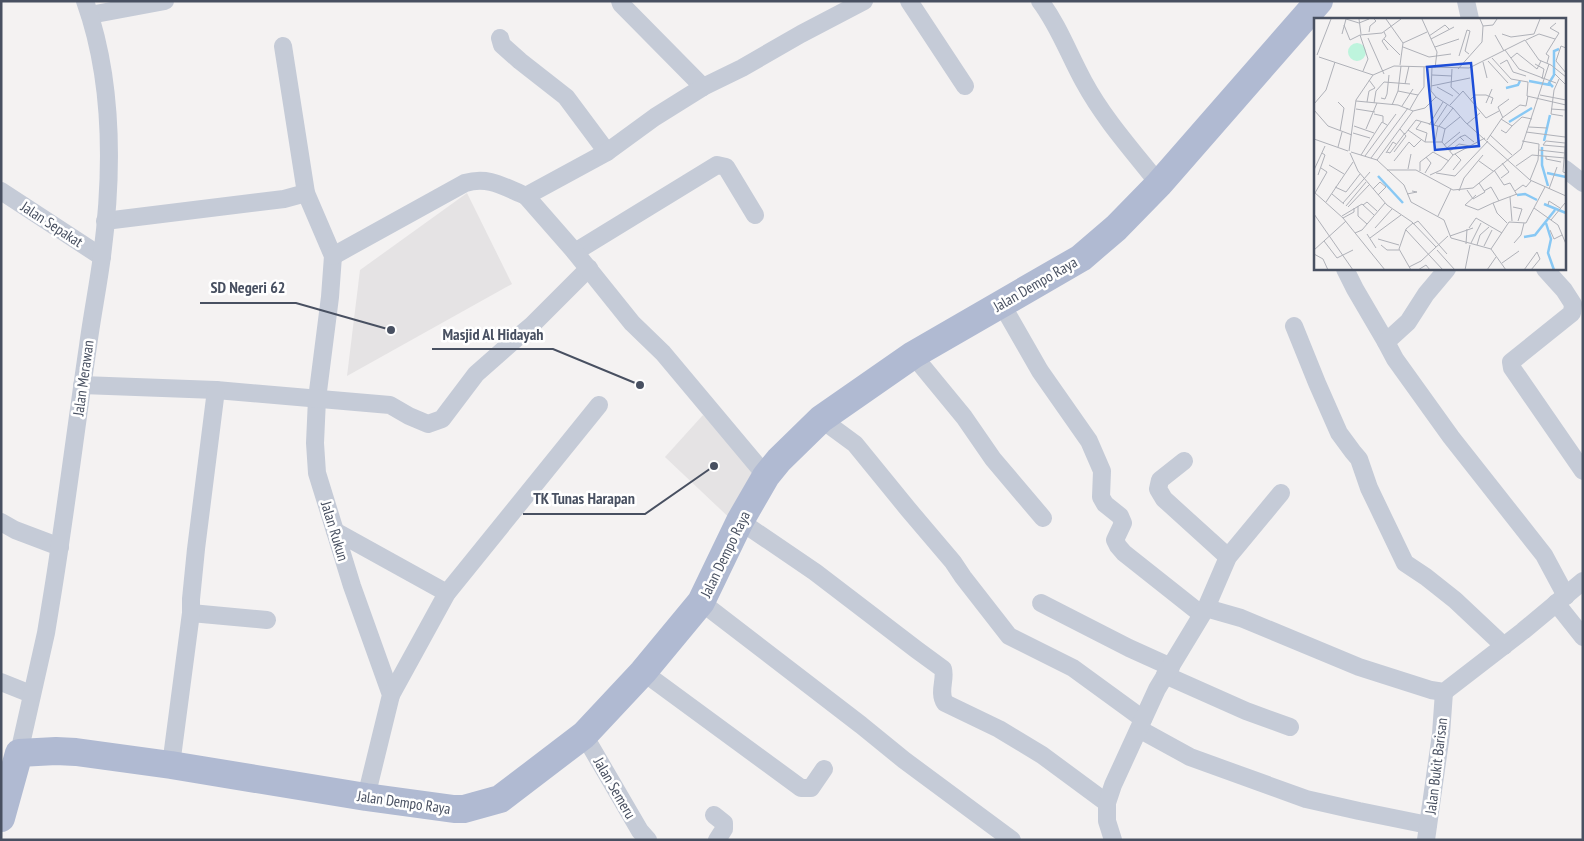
<svg xmlns="http://www.w3.org/2000/svg" width="1584" height="841" viewBox="0 0 1584 841" font-family="'PT Sans Narrow',sans-serif">
	<style>
		.education { fill: #e5e3e4 }
		.lines { fill: none; stroke-linecap: round; stroke-linejoin: round }
		.minor { stroke: #c5cbd7; stroke-width: 18 }
		.primary { stroke: #b0bad2; stroke-width: 28 }
		.labels { text-anchor: middle; dominant-baseline: central; stroke-width: 5; stroke-linejoin: round; paint-order: stroke }
		.street-label { font-size: 15px; fill: #485061; stroke: #fff }
		.inset-river { fill: none; stroke: #88c8f4; stroke-width: 2.5 }
		.inset-road { fill: none; stroke: #afb1b8; stroke-width: 1 }
		.view { fill: #1d4ed8; fill-opacity: 0.15; stroke: #1d4ed8; stroke-width: 2.5 }
		.inset-edge { fill: none; stroke: #485061; stroke-width: 2.5 }
		.leader { fill: none; stroke: #485061; stroke-width: 2 }
		.callout-dot { fill: #485061; stroke: #fff; stroke-width: 2 }
		.callout-label { font-size: 16px; text-anchor: middle; font-weight: bold; fill: #485061; stroke: #fff; stroke-width: 5; stroke-linejoin: round; paint-order: stroke }
	</style>
	<rect width="100%" height="100%" fill="#f4f2f2"/>
	<!-- education -->
	<g class="education">
		<polygon points="467,193 512,284 347,376 360,270"/>
		<polygon points="703,415 762,475 737,525 665,457"/>
	</g>
	<g class="lines">
		<!-- minor -->
		<g class="minor">
			<polyline points="620,1 621,4 703,87"/>
			<polyline points="909,1 965,86"/>
			<path d="M1040,1C1059,26 1069,55 1084,82C1104,119 1133,151 1159,184"/>
			<polyline points="1466,1 1470,19"/>
			<polyline points="90,15 165,1"/>
			<polyline points="500,38 502,45 520,61 566,97 607,152"/>
			<polyline points="283,46 306,193 333,256 330,297 317,399 315,443 317,473 352,586 391,695 366,797"/>
			<polyline points="1565,169 1583,183"/>
			<polyline points="1,191 102,257"/>
			<polyline points="105,221 284,199 306,193"/>
			<polyline points="575,252 717,165 726,167 755,215"/>
			<path d="M333,256L465,183C489,176 504,187 526,196"/>
			<polyline points="1345,269 1355,289 1386,342"/>
			<polyline points="1447,269 1426,294 1408,322 1386,342 1395,359 1451,437 1544,555 1566,596"/>
			<polyline points="1545,269 1564,290 1573,304 1572,313 1511,362 1512,368 1583,471"/>
			<polyline points="1001,303 1040,371 1089,441 1102,471 1101,497 1105,504 1120,516 1123,523 1115,540 1118,546 1124,553 1201,614"/>
			<polyline points="1294,326 1317,383 1339,433 1353,452 1359,459 1369,488 1405,563 1426,577 1455,600 1504,646"/>
			<polyline points="913,355 964,417 993,459 1043,518"/>
			<polyline points="82,385 216,390 390,405 409,416 428,424 442,419 476,374 519,336 532,325 589,268"/>
			<polyline points="821,419 855,444 908,509 953,562 963,577 1009,636 1073,668 1143,719"/>
			<polyline points="1184,461 1160,480 1158,489 1164,499 1228,557"/>
			<polyline points="766,476 663,353 632,323 575,252 526,196 607,152 655,117 703,87 742,68 801,34 864,1"/>
			<path d="M740,521L815,572L917,650L943,669C946,680 938,692 945,703L999,729L1042,755L1107,803"/>
			<polyline points="1,522 15,530 60,547"/>
			<polyline points="335,531 447,593"/>
			<polyline points="701,602 861,725 904,760 1012,840"/>
			<polyline points="1041,603 1129,648 1171,667"/>
			<polyline points="1556,603 1583,637"/>
			<polyline points="1206,608 1228,557 1281,493"/>
			<polyline points="191,613 267,620"/>
			<polyline points="643,672 801,788 811,788 824,769"/>
			<polyline points="1165,675 1246,711 1290,727"/>
			<polyline points="1,682 31,694"/>
			<polyline points="391,695 447,593 599,405"/>
			<polyline points="1139,729 1190,757 1306,799 1359,811 1428,825"/>
			<polyline points="584,735 640,831 648,840"/>
			<path d="M19,753L46,633L53,590C66,509 76,427 88,346C92,316 98,286 102,256C113,172 114,82 85,1"/>
			<polyline points="171,765 191,613 191,599 196,549 216,390"/>
			<polyline points="714,815 724,823 724,829 717,840"/>
			<polyline points="1113,840 1107,821 1107,803 1113,785 1157,689 1206,608 1241,618 1359,667 1431,690 1444,692 1523,631 1583,581"/>
			<polyline points="1426,840 1441,734 1444,692"/>
		</g>
		<!-- primary -->
		<polyline class="primary" points="1,818 19,753 56,751 76,752 171,765 366,797 454,809 464,809 500,799 584,735 643,672 701,602 740,521 766,476 779,460 821,419 913,355 1081,258 1116,228 1159,184 1319,1"/>
	</g>
	<g class="labels">
		<!-- street labels -->
		<g class="street-label">
			<text transform="translate(52 224) rotate(33)">Jalan Sepakat</text>
			<text transform="translate(1035 284) rotate(-30)">Jalan Dempo Raya</text>
			<text transform="translate(83 378) rotate(-82)">Jalan Merawan</text>
			<text transform="translate(335 531) rotate(73)">Jalan Rukun</text>
			<text transform="translate(725 554) rotate(-64)">Jalan Dempo Raya</text>
			<text transform="translate(1436 766) rotate(-83)">Jalan Bukit Barisan</text>
			<text transform="translate(615 788) rotate(60)">Jalan Semeru</text>
			<text transform="translate(404 802) rotate(8)">Jalan Dempo Raya</text>
		</g>
	</g>
	<!-- overview -->
	<g transform="translate(1314 18)">
		<rect width="252" height="252" fill="#f4f2f2"/>
		<path d="M34 34a9 9 0 1 1 18 0a9 9 0 1 1-18 0Z" fill="#bef4dd"/>
		<path class="inset-river" d="M215,63L236,67M239,69L235,65L240,57V33L245,31M192,70L204,67L206,63M195,104L218,90M230,123L236,97M228,129V147L234,168M233,155L252,159M64,158L89,185M203,177L211,176L223,182M230,186L252,195M232,205L237,221L234,235L240,252M210,219L221,217L241,192"/>
		<path class="inset-road" d="M32,1L45,5L55,1M45,1L47,16M72,1L89,25L86,47M108,1L123,34L121,50M30,7L36,22L46,17M169,8L179,7L183,1M55,14L56,8L62,3L60,1M70,14L72,18L68,23L74,32M28,16L32,1M188,16L197,19L220,16M220,16L226,1M181,17L190,33M115,18L131,7L135,11M54,20L70,56M70,21L86,37M117,21L140,9M212,22L225,16L241,21M89,25L113,14M89,29L115,39L137,36M121,29L145,21M252,30L247,28L242,43L252,55M191,32L205,51L242,65M3,37L17,1M145,38L153,12L156,13L151,33L155,36M5,39L59,57L80,48L118,49L117,73L122,79L139,90L151,104L216,162L252,178M178,40L197,61L214,64L213,78L252,87M197,40L203,35L223,51L227,43M174,43L194,65M169,44L173,60M233,45L235,38L232,36L245,15L236,10L242,5M186,46L193,42L199,54L212,58M221,46L230,51L228,61M87,48L84,73L104,77L110,69V49M118,49L155,50L211,22L225,42L237,47L252,59M138,51L137,69L146,77M144,51L168,24L169,8L166,1M49,53L54,41L46,17L68,15L87,1M241,56L252,67M118,57L138,58M245,61L240,72L237,96L249,98M91,66L95,48M117,68L156,60M123,69L139,78M226,77L252,82M67,80L71,81L73,76L75,57M156,82L161,77H172L179,80L177,86M42,83L84,87L99,93M24,84L30,90L26,113M53,84L55,73L61,70L55,62M60,85L62,73L70,64L96,66M172,85L178,71M0,86L12,72L21,44M78,87L84,73M136,87L149,73L172,100L185,93M88,88L99,71M42,91L61,94M96,91L104,77M237,91L252,92M0,92L14,108L38,117M60,96L69,98V104M189,100L184,89L195,81M187,101L198,108L208,99L218,101M107,104L102,111L113,115L111,124M153,106L166,95M115,107L129,84M120,107L133,87M40,108L60,115M125,108L139,90M215,109L233,110M52,111L63,85M131,111L146,99M94,112L111,124H128M187,112L192,115L198,108M212,114L251,119M39,115L56,120M91,116L102,102L127,109L131,111L128,124L139,137M176,117L198,137M252,117L249,154L252,155M146,119L151,117L160,124M0,121L34,133M173,122L188,100L206,87L212,88L214,78M121,123L124,108M208,123L225,126M130,127L146,114M24,129L28,114M251,129L229,127L232,123L251,125M133,130L146,119L150,123M225,132L251,135M35,133L42,82L59,57M136,133L145,126L156,128M37,134L63,142L90,167L97,184L130,202L137,220L177,231L192,252M73,134L76,135L91,115M80,134L92,118L86,111M36,135L44,153L73,187L98,204L122,229M72,135L79,124L82,126M47,137L68,104L73,107M51,138L82,96M232,138V141L247,144M57,140L94,90M63,142L99,93L111,90L122,79M80,143L95,124L100,129L107,122M165,143L179,153M15,147L30,156M202,148L218,137L251,140M94,151L97,136M0,152L11,128M73,152H102L139,172L159,170L207,131L235,46M139,152L147,142L141,136M180,152L190,167L196,165L203,177M106,153V144L119,134L135,143M111,155L117,145L112,139M122,155L141,158L174,123M4,157L11,137L8,135M116,157L127,152L139,137L171,120M187,160L195,154L188,145M216,162L224,142L225,126M21,169L32,174L46,156M59,171L66,164L72,169L64,177M235,171L243,149M153,172L159,181L171,174L165,165M145,173L150,160L169,137M170,173L177,169L185,183M201,173L209,167L212,169L217,163M0,174L29,200L71,252M1,175L13,154L7,150M18,176L30,186M93,176L103,174L98,173M162,177L151,187L164,192L179,185M196,179L198,203M12,184L39,144M29,185L56,154M49,187L53,184L63,193M234,187L235,183L246,190M32,188L52,164M44,188V198L53,206M34,189L55,167M199,189L208,191L204,203M220,190L244,207L252,226M0,196L39,252M28,198L48,186L60,197M124,198L137,171M29,200L40,194V190M237,202L251,185M193,205L183,195L179,185L203,176M99,206L104,203L133,236M61,210L78,191M155,210L162,200L188,215M92,212L129,252M236,212L240,221L248,217M41,215L48,212L71,185M53,216L62,230M136,218L159,210M56,220L87,197M64,221L85,227M10,223L23,240L39,232M157,225L167,205M200,225L207,217L210,205M152,226L153,211M67,227L73,232H85M163,227L166,217L175,209M170,228L178,212M177,231L195,204L212,205L231,169M0,232L32,203M123,232L141,252M0,236L9,241L14,252M188,245L205,233M95,249L107,243L134,218M97,252L85,231L92,211L99,205M104,252L112,247L116,252M151,252L156,227M173,252L182,239M210,252L223,234L226,241L217,252"/>
		<path class="view" d="M157,45L165,128L121,132L113,49Z"/>
		<rect width="252" height="252" class="inset-edge"/>
	</g>
	<!-- callouts -->
	<path class="leader" d="M391 330L296 303H200M640 385L553 349H432M714 466L645 514H523"/>
	<g class="callout-dot">
		<circle cx="391" cy="330" r="5"/>
		<circle cx="640" cy="385" r="5"/>
		<circle cx="714" cy="466" r="5"/>
	</g>
	<g class="callout-label">
		<text x="248" y="293">SD Negeri 62</text>
		<text x="493" y="340">Masjid Al Hidayah</text>
		<text x="584" y="504">TK Tunas Harapan</text>
	</g>
	<!-- border -->
	<rect width="1584" height="841" fill="none" stroke="#485061" stroke-width="5"/>
</svg>
